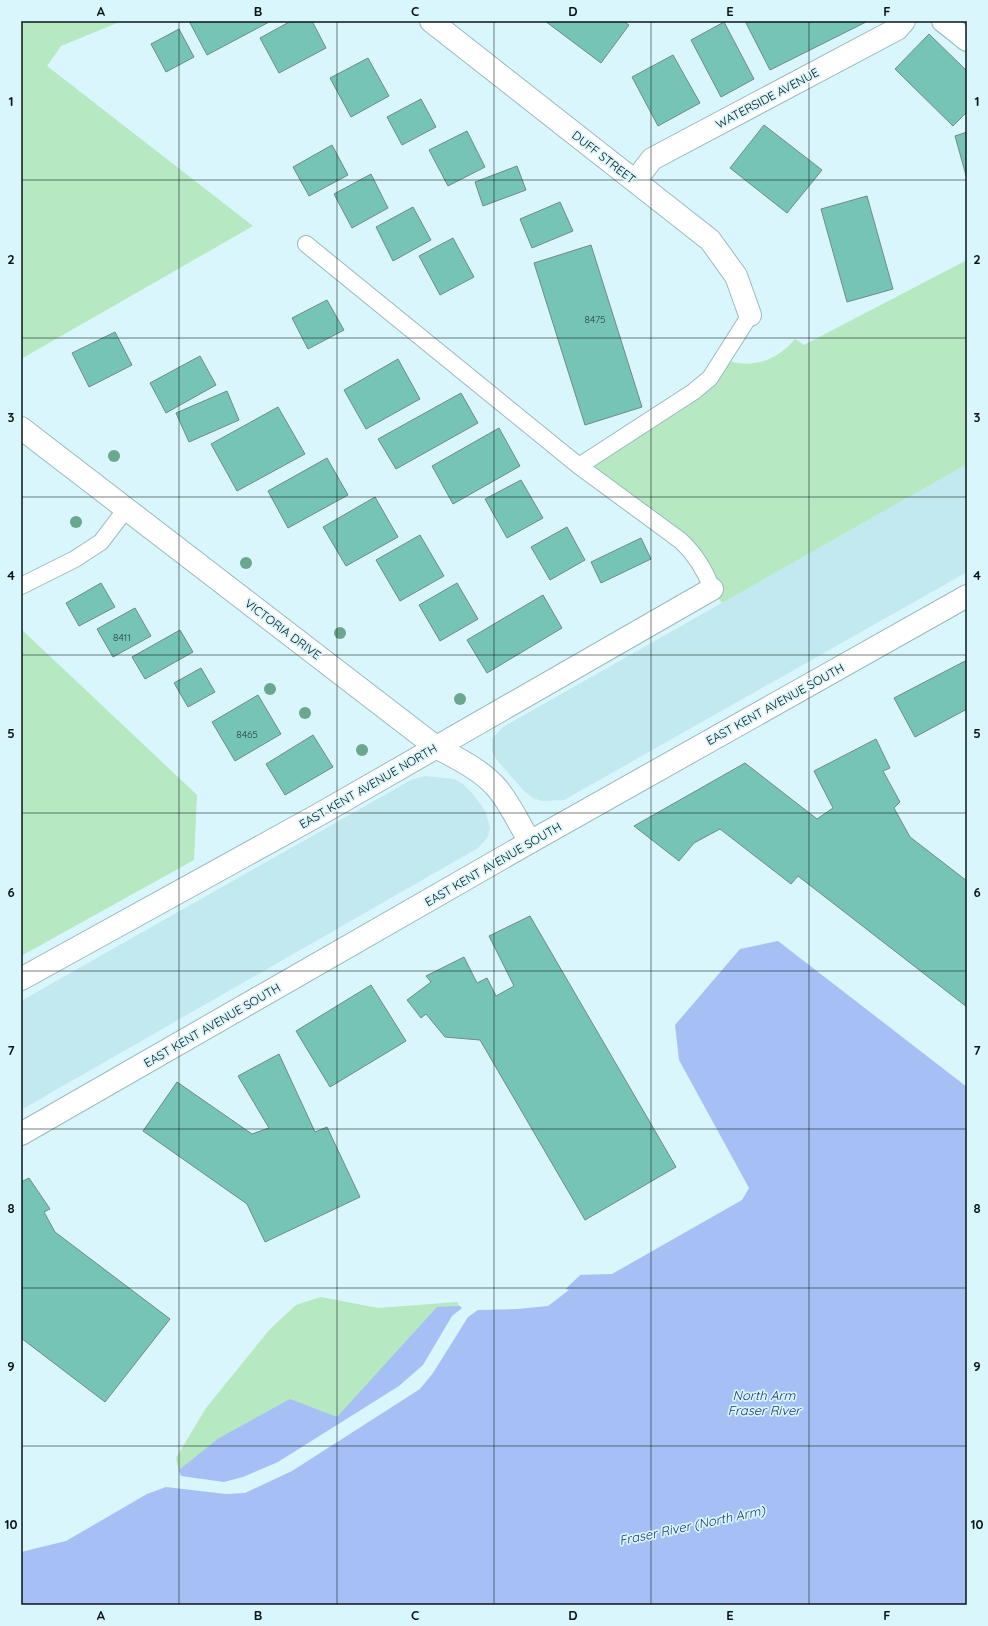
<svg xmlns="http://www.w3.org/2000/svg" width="988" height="1626" viewBox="0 0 988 1626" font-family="Quicksand,sans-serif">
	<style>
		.built { fill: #c1e9ef }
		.green { fill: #b6e8c1 }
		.water { fill: #a6c0f6 }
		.pier { fill: #d8f6fb }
		.building { fill: #75c4b5; stroke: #718b85 }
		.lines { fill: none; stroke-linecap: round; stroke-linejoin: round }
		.lane-casing { stroke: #9cb9bd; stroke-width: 18 }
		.street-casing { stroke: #9cb9bd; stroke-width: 24 }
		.lane { stroke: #fff; stroke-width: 16 }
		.street { stroke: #fff; stroke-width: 22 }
		.tree { fill: #6ba78e }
		.grid { fill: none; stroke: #0a1517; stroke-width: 1; stroke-opacity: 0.55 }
		.labels { text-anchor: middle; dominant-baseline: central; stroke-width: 3.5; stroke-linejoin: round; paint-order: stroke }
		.number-label { font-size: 10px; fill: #25413e }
		.street-label { font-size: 12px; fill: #0a1517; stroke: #d8f6fb }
		.water-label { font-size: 13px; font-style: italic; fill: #1a3270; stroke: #d8f6fb }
		.neatline { fill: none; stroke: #0a1517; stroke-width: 1.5 }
		.grid-label { font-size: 13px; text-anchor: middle; font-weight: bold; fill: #0a1517 }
	</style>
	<rect width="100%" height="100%" fill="#d8f6fb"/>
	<!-- built -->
	<g class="built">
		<polygon points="967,464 967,572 564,800 542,801 533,798 524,791 496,759 492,751 492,739 503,727"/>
		<polygon points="425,776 454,779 463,784 473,794 485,811 490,827 488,837 478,848 21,1110 21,1001 411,780"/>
	</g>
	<!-- green -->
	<g class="green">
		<polygon points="21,21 122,21 61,46 47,66 253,226 21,359"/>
		<path d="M967,260V464L722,603L712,589L704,569L579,466L660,413L723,359C750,370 777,361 795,339L804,345Z"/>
		<polygon points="21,629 197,795 194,860 21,956"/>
		<polygon points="321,1297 378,1308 457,1302 462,1308 326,1431 180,1476 176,1458 206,1408 270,1329 296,1305"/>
	</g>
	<!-- water -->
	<polygon class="water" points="779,920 967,1068 967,1605 21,1605 21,1549 75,1534 164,1482 219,1438 290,1399 337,1417 437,1307 481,1305 555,1299 595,1261 706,1205 720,1159 661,1017 733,929"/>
	<!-- pier -->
	<g class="pier">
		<polygon points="780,918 967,1066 967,1087 778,941 740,949 675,1025 679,1060 749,1188 742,1200 612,1274 576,1275 594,1259 705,1204 717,1159 660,1062 659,1017 732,927"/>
		<polygon points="563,1288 569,1290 548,1306 517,1309 478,1310 468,1317 433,1373 420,1389 292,1471 245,1493 226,1494 166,1487 147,1494 66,1541 21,1552 21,1547 74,1532 163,1481 178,1468 181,1476 224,1482 243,1477 278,1462 399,1386 423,1365 452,1316 462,1308 458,1304 554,1297"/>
	</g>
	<!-- building -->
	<g class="building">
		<polygon points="189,21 271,21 207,55"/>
		<polygon points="291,21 312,21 326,48 279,73 260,38"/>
		<polygon points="545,21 623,21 629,25 601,63"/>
		<polygon points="751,21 868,21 770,70 746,23"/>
		<polygon points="724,22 754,79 721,97 691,40"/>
		<polygon points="179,29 194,57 166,72 151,44"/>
		<polygon points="929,34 967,71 967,112 953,126 895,69"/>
		<polygon points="673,55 700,103 658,126 632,77"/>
		<polygon points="368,58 389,96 351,117 330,78"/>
		<polygon points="421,99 436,127 402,145 387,117"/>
		<polygon points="764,125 822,170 787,213 730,168"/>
		<polygon points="467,131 485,167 448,186 429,150"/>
		<polygon points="967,132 967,179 955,136"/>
		<polygon points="332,145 348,175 309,196 293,167"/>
		<polygon points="517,166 526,190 483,206 475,182"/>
		<polygon points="371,174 388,208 352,228 334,194"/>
		<polygon points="867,196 893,289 847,302 821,209"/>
		<polygon points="560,202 573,231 532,248 520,219"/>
		<polygon points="413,207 431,240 393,261 376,227"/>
		<polygon points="453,238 474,277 440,295 419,256"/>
		<polygon points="591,245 642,407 585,425 534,263"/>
		<polygon points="327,300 344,330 308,349 292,318"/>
		<polygon points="115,332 132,365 89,387 72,353"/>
		<polygon points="200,356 216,385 166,413 150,383"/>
		<polygon points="398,359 420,399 366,429 344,390"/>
		<polygon points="227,391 239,420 189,442 176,413"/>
		<polygon points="461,393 478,423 396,469 378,439"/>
		<polygon points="278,407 305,454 237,491 211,444"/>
		<polygon points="499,428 520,466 453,504 432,466"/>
		<polygon points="327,458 348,495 288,528 268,491"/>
		<polygon points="521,480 543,518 507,538 485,499"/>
		<polygon points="375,497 398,537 346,566 323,527"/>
		<polygon points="567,527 585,560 550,580 531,547"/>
		<polygon points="420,535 444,576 400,601 376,560"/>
		<polygon points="641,538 651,559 601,583 591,562"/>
		<polygon points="101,583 115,607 79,626 66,603"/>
		<polygon points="457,583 478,619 440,641 419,605"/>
		<polygon points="543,595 562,628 487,673 467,640"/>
		<polygon points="135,608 151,636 113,657 97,629"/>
		<polygon points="180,630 193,652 145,679 132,657"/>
		<polygon points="967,660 967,709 915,737 894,698"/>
		<polygon points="201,668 215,692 188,707 174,683"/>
		<polygon points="258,695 281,734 235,761 212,722"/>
		<polygon points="313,735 333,767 285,795 266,764"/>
		<polygon points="876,739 890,768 883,771 900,802 894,808 910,837 967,881 967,1007 798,876 791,884 720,829 694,843 679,861 634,826 745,763 817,819 833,808 814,771"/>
		<polygon points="530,916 676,1167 585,1220 480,1040 445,1037 426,1014 421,1018 407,1000 431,982 426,976 464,957 477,983 487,978 496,996 514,986 489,936"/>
		<polygon points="371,985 406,1041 330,1087 296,1031"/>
		<polygon points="279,1054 315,1132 327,1127 360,1197 265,1242 247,1204 143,1131 177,1082 252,1134 269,1128 238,1076"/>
		<polygon points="29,1178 50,1209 44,1212 55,1232 170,1319 105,1402 21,1338 21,1182"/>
	</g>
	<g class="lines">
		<!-- lane casing -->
		<g class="lane-casing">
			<g id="lane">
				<polyline points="306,244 579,466"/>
				<polyline points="21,586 75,559 101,542 126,509"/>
				<path d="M712,589C705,570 696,555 681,541L579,466L693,392L710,378L750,315"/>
			</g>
		</g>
		<!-- street casing -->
		<g class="street-casing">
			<g id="street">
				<polyline points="431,21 710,240 736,276 750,315"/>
				<polyline points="943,21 967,40"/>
				<polyline points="635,181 652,159 897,29 904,21"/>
				<path d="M21,428L436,747C456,758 480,769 496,787C510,803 519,824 530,842"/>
				<polyline points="21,979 320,814 712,589"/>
				<polyline points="21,1134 530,842 967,596"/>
			</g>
		</g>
		<!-- lane -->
		<use href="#lane" class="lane"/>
		<!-- street -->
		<use href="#street" class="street"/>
	</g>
	<!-- trees -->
	<g class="tree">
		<circle cx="114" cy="456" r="6"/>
		<circle cx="76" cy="522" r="6"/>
		<circle cx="246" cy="563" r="6"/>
		<circle cx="340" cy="633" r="6"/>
		<circle cx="270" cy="689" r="6"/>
		<circle cx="460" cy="699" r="6"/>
		<circle cx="305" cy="713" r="6"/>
		<circle cx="362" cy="750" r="6"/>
	</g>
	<!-- grid -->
	<path class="grid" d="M179,21V1605M337,21V1605M494,21V1605M651,21V1605M809,21V1605M21,180H967M21,338H967M21,497H967M21,655H967M21,813H967M21,971H967M21,1129H967M21,1288H967M21,1446H967"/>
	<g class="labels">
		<!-- number labels -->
		<g class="number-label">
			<text x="595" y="319">8475</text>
			<text x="122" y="637">8411</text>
			<text x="247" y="734">8465</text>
		</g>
		<!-- street labels -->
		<g class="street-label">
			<text transform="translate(767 98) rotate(-28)">WATERSIDE AVENUE</text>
			<text transform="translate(604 157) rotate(38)">DUFF STREET</text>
			<text transform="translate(283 629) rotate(37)">VICTORIA DRIVE</text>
			<text transform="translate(775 704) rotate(-29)">EAST KENT AVENUE SOUTH</text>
			<text transform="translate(368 786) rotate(-30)">EAST KENT AVENUE NORTH</text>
			<text transform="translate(493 864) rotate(-30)">EAST KENT AVENUE SOUTH</text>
			<text transform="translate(212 1025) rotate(-30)">EAST KENT AVENUE SOUTH</text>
		</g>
		<!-- water labels -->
		<g class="water-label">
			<text x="764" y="1395">North Arm<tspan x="764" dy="15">Fraser River</tspan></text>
			<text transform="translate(692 1525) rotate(-12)">Fraser River (North Arm)</text>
		</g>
	</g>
	<!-- border -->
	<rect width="988" height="1626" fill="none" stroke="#d8f6fb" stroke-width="44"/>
	<rect x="22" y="22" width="944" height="1582" class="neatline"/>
	<g class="grid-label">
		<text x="101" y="16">A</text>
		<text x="258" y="16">B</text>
		<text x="415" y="16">C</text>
		<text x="573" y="16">D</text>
		<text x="730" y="16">E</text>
		<text x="887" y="16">F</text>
		<text x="11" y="106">1</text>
		<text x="977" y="106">1</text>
		<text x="11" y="264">2</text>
		<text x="977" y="264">2</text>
		<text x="11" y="422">3</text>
		<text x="977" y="422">3</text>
		<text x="11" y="580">4</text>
		<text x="977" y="580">4</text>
		<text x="11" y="738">5</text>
		<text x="977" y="738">5</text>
		<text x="11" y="897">6</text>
		<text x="977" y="897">6</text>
		<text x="11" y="1055">7</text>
		<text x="977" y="1055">7</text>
		<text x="11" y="1213">8</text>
		<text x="977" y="1213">8</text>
		<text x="11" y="1371">9</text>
		<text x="977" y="1371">9</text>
		<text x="11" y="1529">10</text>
		<text x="977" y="1529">10</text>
		<text x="101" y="1620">A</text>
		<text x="258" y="1620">B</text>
		<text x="415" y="1620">C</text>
		<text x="573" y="1620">D</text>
		<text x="730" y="1620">E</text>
		<text x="887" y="1620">F</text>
	</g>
</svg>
